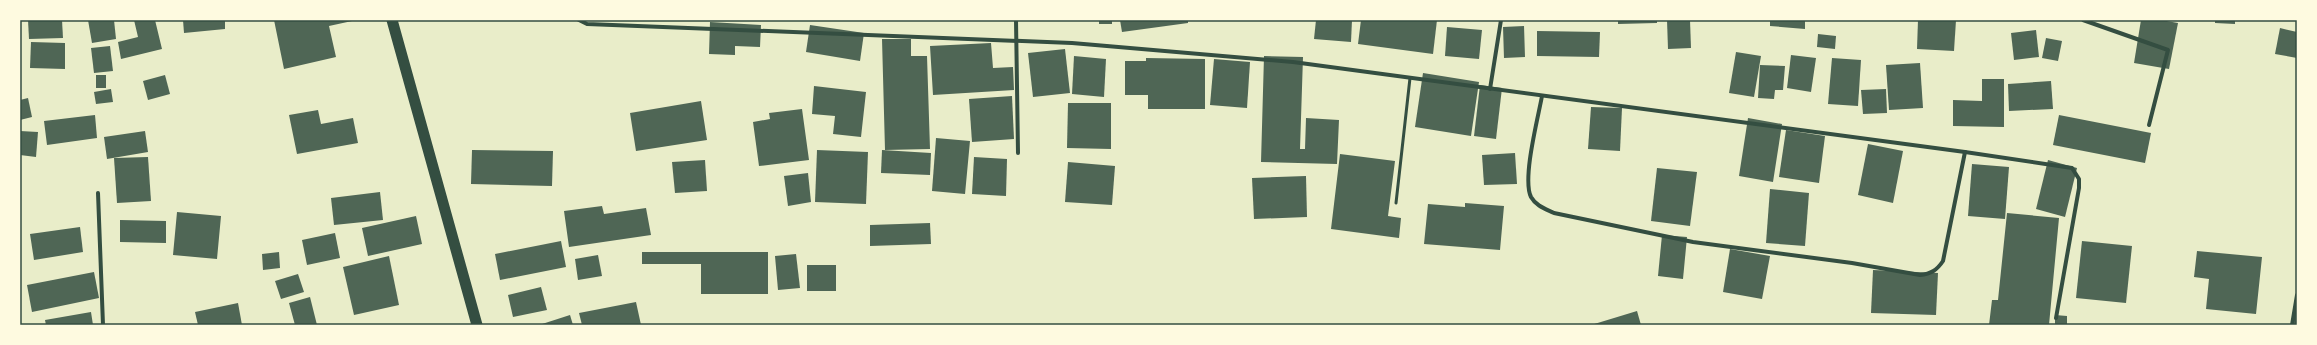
<svg xmlns="http://www.w3.org/2000/svg" width="2317" height="345" viewBox="0 0 2317 345" font-family="Jost,sans-serif">
	<style>
		.building { fill: #4f6655 }
		.lines { fill: none; stroke-linecap: round; stroke-linejoin: round }
		.service { stroke: #344e41; stroke-width: 3 }
		.minor { stroke: #344e41; stroke-width: 4 }
		.trunk { stroke: #344e41; stroke-width: 11 }
		.neatline { fill: none; stroke: #344e41; stroke-width: 1.5 }
	</style>
	<rect width="100%" height="100%" fill="#e9edc9"/>
	<!-- building -->
	<g class="building">
		<polygon points="28,20 62,20 63,38 29,39"/>
		<polygon points="88,20 114,20 116,39 92,43"/>
		<polygon points="134,20 155,20 162,49 121,59 118,42 138,37"/>
		<polygon points="183,20 225,20 225,29 184,33"/>
		<polygon points="274,20 352,20 352,21 329,26 336,57 284,69"/>
		<rect x="1099" y="20" width="13" height="4"/>
		<polygon points="1120,20 1188,20 1188,23 1122,32"/>
		<polygon points="1316,20 1352,20 1351,42 1314,39"/>
		<polygon points="1361,20 1437,20 1433,54 1358,44"/>
		<polygon points="1618,20 1657,20 1657,23 1618,24"/>
		<polygon points="1667,20 1690,20 1691,48 1668,49"/>
		<polygon points="1770,20 1805,20 1805,29 1770,26"/>
		<polygon points="1918,20 1956,20 1954,51 1917,49"/>
		<polygon points="2141,20 2161,20 2178,23 2169,69 2134,63"/>
		<polygon points="2215,20 2235,20 2235,24 2215,23"/>
		<polygon points="710,22 761,25 760,47 735,46 735,55 709,54"/>
		<polygon points="810,25 864,33 860,61 806,52"/>
		<polygon points="1524,26 1525,57 1504,58 1503,27"/>
		<polygon points="1447,27 1482,30 1479,59 1445,56"/>
		<polygon points="2280,28 2297,32 2297,58 2275,54"/>
		<polygon points="2036,30 2039,57 2014,60 2011,33"/>
		<polygon points="1537,31 1600,32 1599,57 1537,56"/>
		<polygon points="1818,34 1836,36 1835,49 1817,47"/>
		<polygon points="2046,38 2062,41 2058,61 2042,58"/>
		<polygon points="882,39 911,39 911,56 927,56 930,149 885,150"/>
		<polygon points="31,42 65,43 65,69 30,68"/>
		<polygon points="991,43 993,68 1013,67 1014,90 933,95 930,46"/>
		<polygon points="110,46 113,71 94,73 91,48"/>
		<polygon points="1065,49 1070,93 1033,97 1028,53"/>
		<polygon points="1736,52 1761,56 1754,97 1729,93"/>
		<polygon points="1791,55 1816,58 1811,92 1787,88"/>
		<polygon points="1074,56 1106,59 1104,97 1072,94"/>
		<polygon points="1264,56 1303,57 1300,149 1305,149 1306,118 1339,120 1337,164 1261,162"/>
		<polygon points="1146,58 1205,59 1205,109 1148,109 1148,95 1125,95 1125,61 1146,61"/>
		<polygon points="1832,58 1861,60 1858,106 1828,104"/>
		<polygon points="1214,59 1250,62 1247,108 1210,105"/>
		<polygon points="1920,63 1923,108 1889,110 1886,65"/>
		<polygon points="1760,65 1785,66 1783,90 1775,90 1774,99 1758,98"/>
		<polygon points="1423,73 1479,82 1471,136 1415,127"/>
		<rect x="96" y="75" width="10" height="13"/>
		<polygon points="165,75 170,94 148,100 143,81"/>
		<polygon points="1982,79 2004,79 2004,127 1953,126 1953,100 1982,101"/>
		<polygon points="2051,81 2053,109 2009,111 2008,84"/>
		<polygon points="1480,85 1502,88 1496,139 1474,136"/>
		<polygon points="814,86 866,92 861,137 833,134 835,116 812,114"/>
		<polygon points="111,89 113,102 96,104 94,92"/>
		<polygon points="1886,89 1887,113 1863,114 1861,90"/>
		<polygon points="1012,96 1014,139 972,142 969,99"/>
		<polygon points="28,98 32,117 20,120 20,100"/>
		<polygon points="701,101 707,140 636,151 630,113"/>
		<polygon points="1068,103 1111,103 1111,149 1067,148"/>
		<polygon points="1591,107 1622,108 1620,151 1588,149"/>
		<polygon points="802,109 809,160 759,166 753,122 770,119 769,113"/>
		<polygon points="318,110 321,124 353,118 358,143 297,154 289,115"/>
		<polygon points="95,115 97,138 47,145 44,121"/>
		<polygon points="2059,115 2151,133 2145,163 2053,145"/>
		<polygon points="1748,118 1782,124 1773,182 1739,176"/>
		<polygon points="1786,130 1825,136 1819,183 1779,177"/>
		<polygon points="20,131 38,132 36,157 20,155"/>
		<polygon points="145,131 148,152 107,159 104,137"/>
		<polygon points="936,138 970,141 965,194 932,191"/>
		<polygon points="1868,144 1903,151 1893,203 1858,195"/>
		<polygon points="472,150 553,151 552,186 471,184"/>
		<polygon points="817,150 868,152 866,204 815,202"/>
		<polygon points="882,150 931,153 930,175 881,173"/>
		<polygon points="1515,153 1517,184 1484,185 1482,155"/>
		<polygon points="1340,154 1395,161 1388,216 1401,218 1399,238 1331,229"/>
		<polygon points="148,157 151,201 117,203 114,158"/>
		<polygon points="974,157 1007,159 1006,196 972,194"/>
		<polygon points="705,160 707,191 675,193 672,162"/>
		<polygon points="2048,160 2077,168 2065,217 2036,209"/>
		<polygon points="1068,162 1115,166 1112,205 1065,202"/>
		<polygon points="1972,164 2009,167 2005,219 1968,216"/>
		<polygon points="1657,168 1697,172 1690,226 1651,221"/>
		<polygon points="808,173 811,202 788,206 784,176"/>
		<polygon points="1306,176 1307,217 1254,219 1252,178"/>
		<polygon points="1770,189 1809,193 1805,246 1766,243"/>
		<polygon points="380,192 383,220 334,225 331,198"/>
		<polygon points="1465,203 1504,206 1500,250 1424,244 1428,204 1465,207"/>
		<polygon points="602,206 604,214 646,208 651,235 569,247 564,211"/>
		<polygon points="177,212 221,216 217,259 173,255"/>
		<polygon points="2007,213 2059,218 2049,325 1989,325 1992,300 1998,300"/>
		<polygon points="416,216 422,244 368,256 362,228"/>
		<polygon points="120,220 166,221 166,243 120,242"/>
		<polygon points="930,223 931,244 870,246 870,225"/>
		<polygon points="80,227 83,252 34,260 30,234"/>
		<polygon points="335,233 340,258 307,265 302,240"/>
		<polygon points="1662,235 1687,237 1683,279 1658,276"/>
		<polygon points="561,241 566,267 500,280 495,254"/>
		<polygon points="2082,241 2132,246 2126,303 2076,298"/>
		<polygon points="1730,249 1770,256 1762,299 1723,292"/>
		<polygon points="2197,251 2262,257 2256,314 2206,309 2209,279 2194,277"/>
		<polygon points="279,252 280,268 263,270 262,254"/>
		<polygon points="642,252 768,252 768,294 701,294 701,264 642,264"/>
		<polygon points="796,254 800,288 778,290 775,256"/>
		<polygon points="598,255 602,276 578,280 575,259"/>
		<polygon points="389,256 399,305 354,315 343,267"/>
		<rect x="807" y="265" width="29" height="26"/>
		<polygon points="1873,270 1938,273 1936,315 1871,313"/>
		<polygon points="94,272 99,298 32,312 27,285"/>
		<polygon points="298,274 304,292 281,299 275,281"/>
		<polygon points="541,287 547,310 513,317 508,295"/>
		<polygon points="310,297 317,325 295,325 289,303"/>
		<polygon points="2297,300 2297,325 2292,325"/>
		<polygon points="636,302 641,325 582,325 579,313"/>
		<polygon points="238,303 242,325 198,325 195,312"/>
		<polygon points="1637,311 1641,325 1591,325"/>
		<polygon points="91,312 93,325 46,325 45,320"/>
		<polygon points="570,315 573,325 539,325"/>
		<polygon points="2055,315 2067,316 2067,325 2055,325"/>
	</g>
	<g class="lines">
		<!-- service -->
		<polyline class="service" points="1396,203 1410,78"/>
		<!-- minor -->
		<g class="minor">
			<polyline points="579,20 587,24 1072,43 1293,62 1965,152 2072,168 2079,179 2079,188 2056,318"/>
			<polyline points="1016,20 1018,153"/>
			<polyline points="2083,20 2168,50 2149,125"/>
			<polyline points="1490,89 1501,20"/>
			<path d="M1542,96C1538,118 1522,179 1531,197C1536,206 1546,209 1554,213L1693,242L1852,263L1920,275C1931,274 1937,270 1943,261L1965,152"/>
			<polyline points="98,193 103,325"/>
			<polyline points="2292,325 2297,295"/>
		</g>
		<!-- trunk -->
		<polyline class="trunk" points="392,20 477,325"/>
	</g>
	<!-- border -->
	<rect width="2317" height="345" fill="none" stroke="#fefae0" stroke-width="42"/>
	<rect x="21" y="21" width="2275" height="303" class="neatline"/>
</svg>
